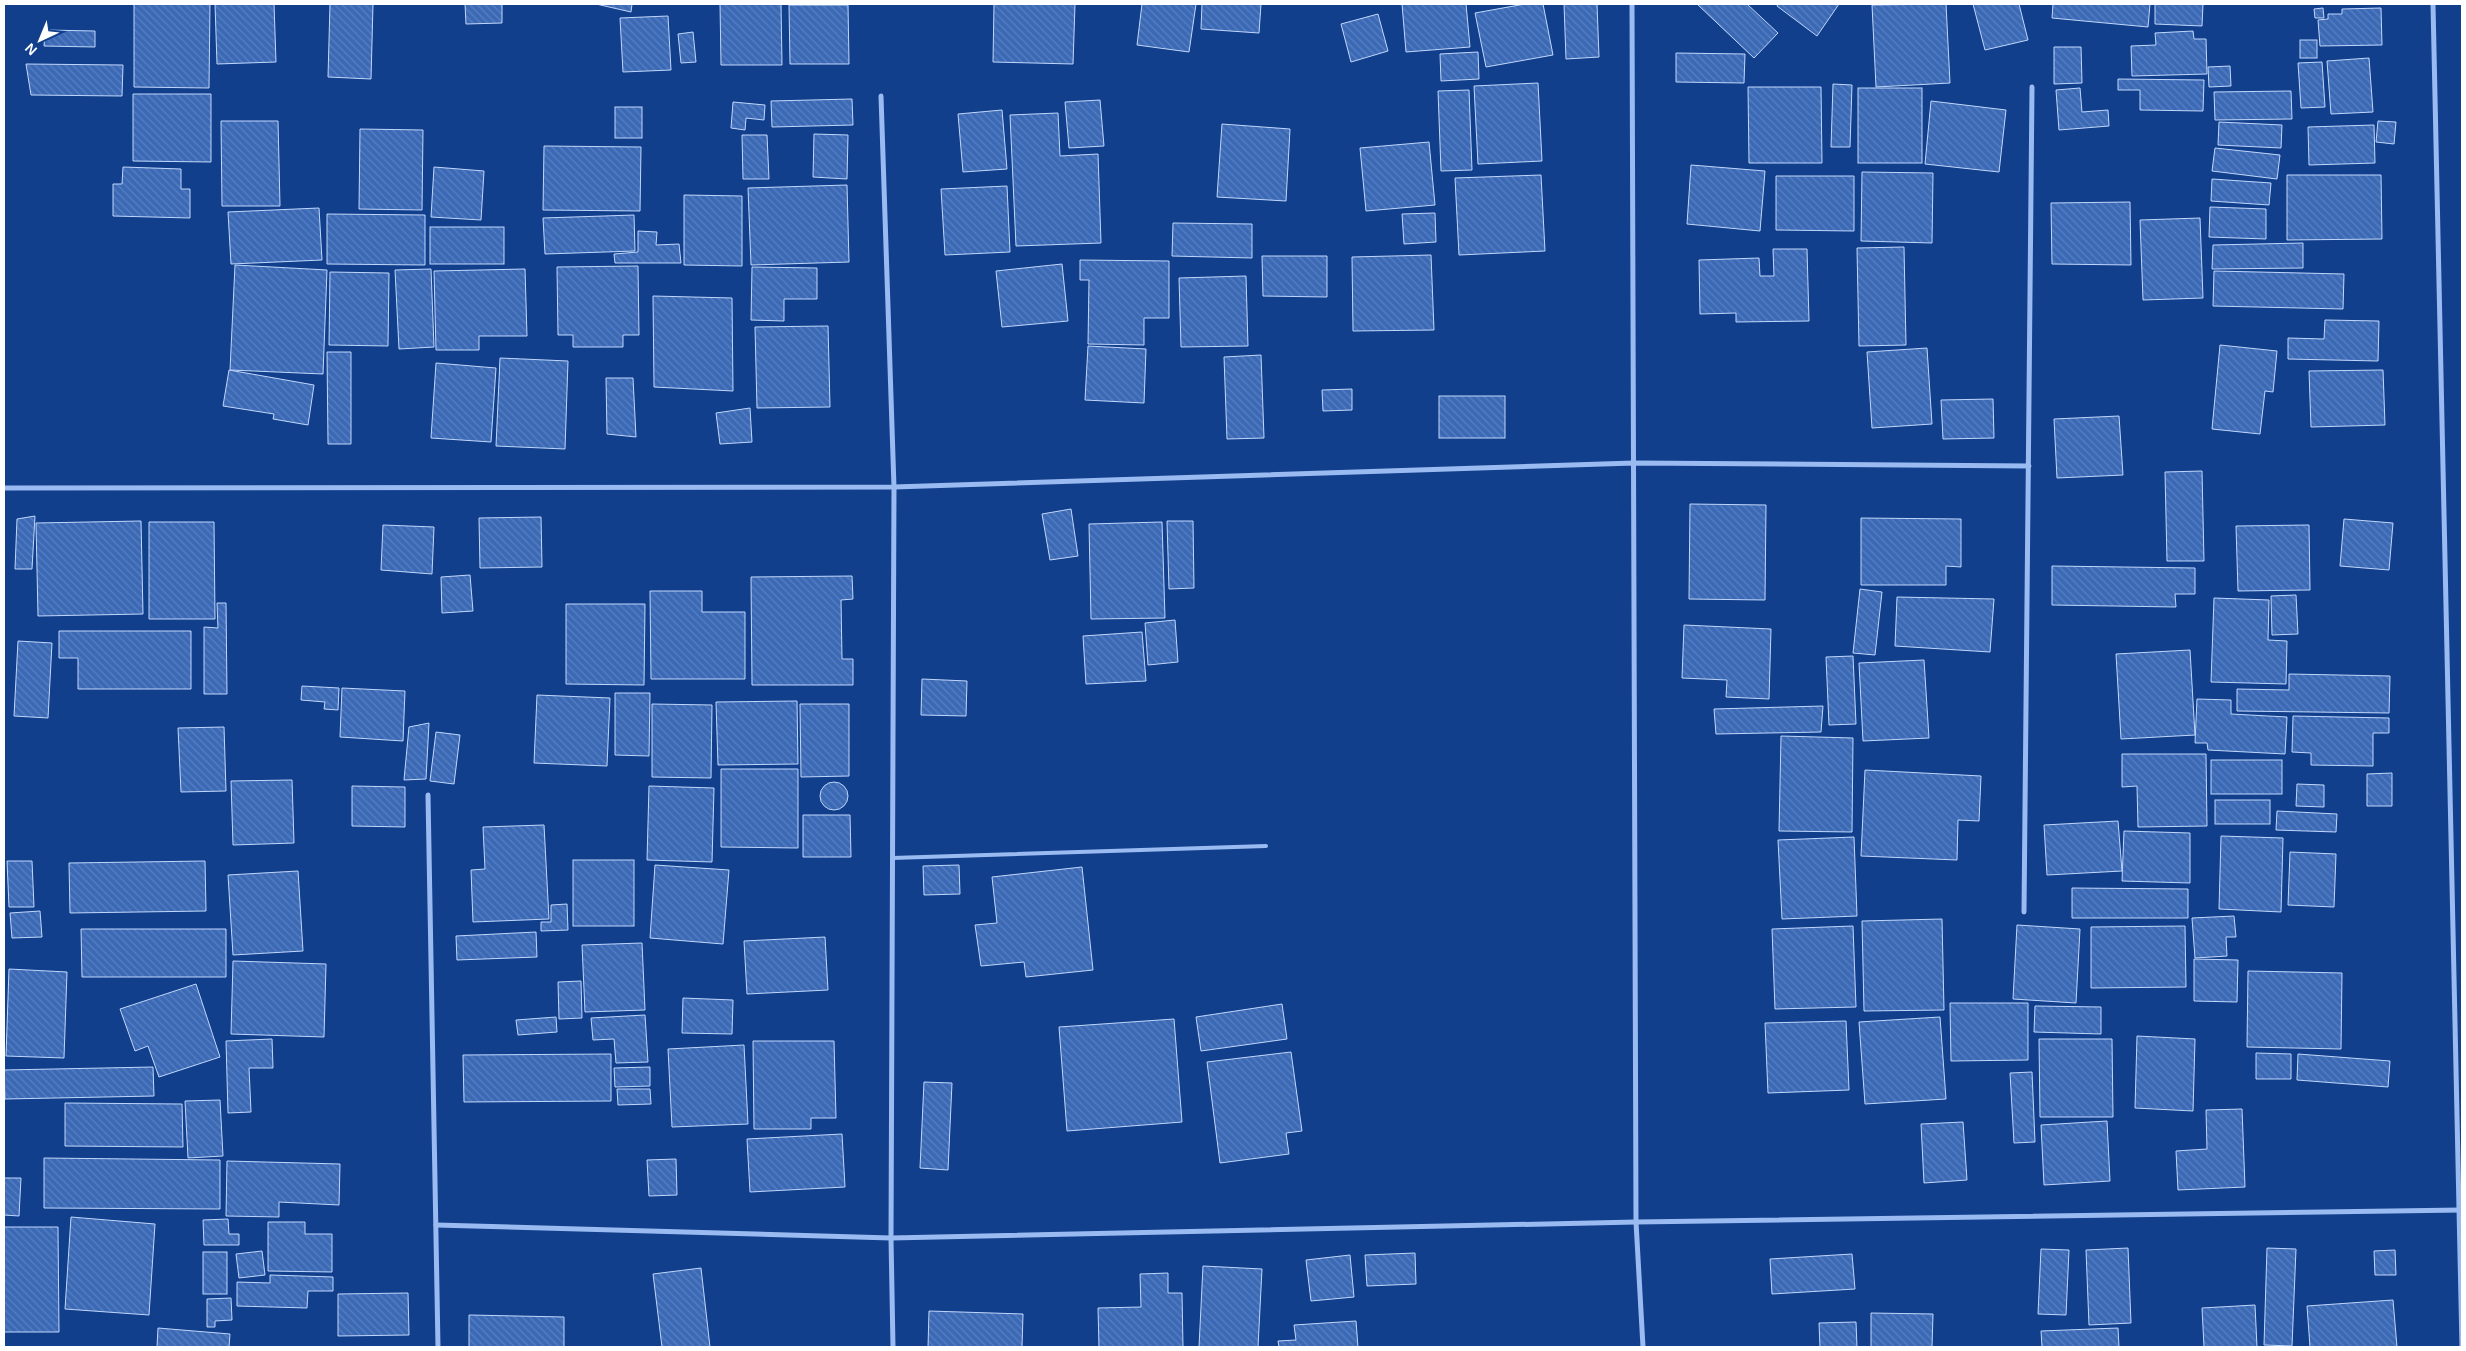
<svg xmlns="http://www.w3.org/2000/svg" width="2466" height="1351" viewBox="0 0 2466 1351" font-family="Arial,sans-serif">
	<style>
		.building { fill: url(#building-back-hatch); stroke: #c0d7fc }
		.lines { fill: none; stroke-linecap: round; stroke-linejoin: round }
		.lane { stroke: #99bbf1; stroke-width: 4 }
		.street { stroke: #99bbf1; stroke-width: 5 }
	</style>
	<defs>
		<pattern id="building-back-hatch" width="6" height="6" patternUnits="userSpaceOnUse" patternTransform="scale(1.25)"><rect width="6" height="6" fill="#3b69b5"/><path d="M-1 5l2 2M0 0l6 6M5-1l2 2" fill="none" stroke="#5880c0"/></pattern>
	</defs>
	<rect width="100%" height="100%" fill="#123f8b"/>
	<!-- building -->
	<g class="building">
		<polygon points="134,4 210,4 209,88 134,87"/>
		<polygon points="215,4 274,4 276,62 217,64"/>
		<polygon points="330,4 373,4 371,79 328,77"/>
		<polygon points="465,4 502,4 502,23 466,24"/>
		<polygon points="596,4 632,4 631,12"/>
		<polygon points="720,4 781,4 782,65 721,65"/>
		<polygon points="994,4 1075,4 1073,64 993,62"/>
		<polygon points="1142,4 1196,4 1189,52 1137,45"/>
		<polygon points="1202,4 1261,4 1259,33 1201,29"/>
		<polygon points="1402,4 1466,4 1470,47 1406,52"/>
		<polygon points="1525,4 1543,4 1553,55 1486,67 1475,13"/>
		<polygon points="1564,4 1597,4 1599,57 1566,59"/>
		<polygon points="1697,4 1747,4 1778,33 1754,58"/>
		<polygon points="1778,4 1839,4 1817,36 1777,6"/>
		<polygon points="1946,4 1950,83 1876,87 1872,5"/>
		<polygon points="1973,4 2019,4 2028,40 1985,50"/>
		<polygon points="2053,4 2150,4 2148,27 2052,18"/>
		<polygon points="2155,4 2203,4 2202,26 2155,24"/>
		<polygon points="789,5 848,5 849,64 790,64"/>
		<polygon points="2323,8 2324,18 2315,18 2314,9"/>
		<polygon points="2381,8 2382,45 2320,46 2318,20 2328,19 2328,14 2342,14 2342,9"/>
		<polygon points="1378,14 1388,51 1351,62 1341,24"/>
		<polygon points="668,16 671,70 623,72 620,18"/>
		<polygon points="45,30 95,31 95,47 44,46"/>
		<polygon points="2193,31 2194,39 2206,39 2207,74 2132,76 2131,46 2156,45 2155,33"/>
		<polygon points="693,32 696,62 681,63 678,34"/>
		<rect x="2300" y="40" width="17" height="18"/>
		<polygon points="2054,47 2081,47 2082,83 2054,84"/>
		<polygon points="1478,52 1479,79 1441,81 1440,54"/>
		<polygon points="1676,53 1745,54 1744,83 1676,82"/>
		<polygon points="2369,58 2373,112 2331,114 2327,61"/>
		<polygon points="2322,62 2325,107 2301,108 2298,63"/>
		<polygon points="26,64 123,65 122,96 31,95"/>
		<polygon points="2230,66 2231,86 2209,87 2208,67"/>
		<polygon points="2118,79 2204,80 2203,111 2140,110 2140,90 2118,90"/>
		<polygon points="1538,83 1542,161 1478,164 1474,86"/>
		<polygon points="1833,84 1852,85 1850,147 1831,147"/>
		<polygon points="1748,87 1821,87 1822,163 1749,163"/>
		<rect x="1858" y="88" width="64" height="75"/>
		<polygon points="2080,88 2082,112 2108,110 2109,126 2059,130 2056,90"/>
		<polygon points="1469,90 1472,170 1441,171 1438,91"/>
		<polygon points="2291,91 2292,119 2215,120 2214,92"/>
		<polygon points="133,94 211,94 211,162 133,161"/>
		<polygon points="852,99 853,125 772,127 771,101"/>
		<polygon points="1100,100 1104,146 1069,148 1065,102"/>
		<polygon points="1931,101 2006,110 1999,172 1925,164"/>
		<polygon points="733,102 765,105 764,120 746,118 745,130 731,128"/>
		<rect x="615" y="107" width="27" height="31"/>
		<polygon points="1002,110 1007,169 963,172 958,114"/>
		<polygon points="1058,113 1060,156 1098,154 1101,243 1016,246 1010,115"/>
		<polygon points="221,121 278,121 280,206 222,206"/>
		<polygon points="2378,121 2396,122 2394,144 2376,142"/>
		<polygon points="2219,122 2282,125 2281,148 2218,145"/>
		<polygon points="1222,124 1290,129 1286,201 1217,197"/>
		<polygon points="2374,125 2375,163 2309,165 2308,127"/>
		<polygon points="360,129 423,130 422,210 359,209"/>
		<polygon points="814,134 848,135 847,179 813,177"/>
		<polygon points="742,135 767,135 769,179 743,179"/>
		<polygon points="1429,142 1435,205 1366,211 1360,148"/>
		<polygon points="544,146 641,147 640,211 543,210"/>
		<polygon points="2215,148 2280,155 2277,179 2212,171"/>
		<polygon points="1691,165 1765,171 1760,231 1687,224"/>
		<polygon points="123,167 181,169 181,189 190,189 190,218 113,216 113,184 122,184"/>
		<polygon points="434,167 484,171 481,220 431,217"/>
		<polygon points="1862,172 1933,173 1932,243 1861,241"/>
		<polygon points="1541,175 1545,251 1459,255 1455,178"/>
		<polygon points="2287,175 2381,175 2382,239 2287,240"/>
		<polygon points="1776,176 1854,176 1854,231 1776,230"/>
		<polygon points="2212,179 2271,183 2269,205 2211,201"/>
		<polygon points="847,185 849,262 751,265 748,188"/>
		<polygon points="1007,186 1010,252 945,255 941,189"/>
		<polygon points="684,195 742,196 742,266 684,265"/>
		<polygon points="2130,202 2131,265 2052,264 2051,203"/>
		<polygon points="2210,207 2266,209 2266,239 2209,237"/>
		<polygon points="319,208 322,260 231,264 228,212"/>
		<polygon points="1435,213 1436,242 1404,244 1402,214"/>
		<polygon points="327,214 425,215 425,265 327,264"/>
		<polygon points="634,215 635,251 545,254 543,218"/>
		<polygon points="2200,218 2203,298 2143,300 2140,220"/>
		<polygon points="1173,223 1252,224 1252,258 1172,256"/>
		<rect x="430" y="227" width="74" height="37"/>
		<polygon points="638,231 657,232 656,245 679,244 681,263 615,263 614,254 638,252"/>
		<polygon points="2303,243 2303,268 2212,269 2213,245"/>
		<polygon points="1904,247 1906,345 1859,346 1857,248"/>
		<polygon points="1773,249 1807,249 1809,321 1736,322 1736,313 1700,314 1699,260 1759,258 1760,276 1774,276"/>
		<polygon points="1431,255 1434,330 1353,331 1352,257"/>
		<polygon points="1262,256 1327,256 1327,297 1263,296"/>
		<polygon points="1080,260 1169,261 1169,318 1144,318 1144,345 1088,344 1089,280 1080,280"/>
		<polygon points="1062,264 1068,321 1002,327 996,271"/>
		<polygon points="235,265 327,270 323,374 230,370"/>
		<polygon points="638,266 639,335 623,335 623,347 573,347 573,335 558,335 557,267"/>
		<polygon points="752,267 817,268 817,299 784,299 784,321 751,320"/>
		<polygon points="431,269 434,347 399,349 395,270"/>
		<polygon points="525,269 527,336 479,336 479,350 436,350 434,271"/>
		<polygon points="2214,271 2344,274 2343,309 2213,306"/>
		<polygon points="330,272 389,273 388,346 329,345"/>
		<polygon points="1246,276 1248,346 1181,347 1179,278"/>
		<polygon points="653,296 732,298 733,391 654,387"/>
		<polygon points="2325,320 2379,321 2378,361 2288,359 2288,338 2324,339"/>
		<polygon points="828,326 830,407 757,408 755,327"/>
		<polygon points="2220,345 2277,351 2273,392 2265,391 2260,434 2212,429"/>
		<polygon points="1088,346 1146,349 1144,403 1085,400"/>
		<polygon points="1927,348 1932,424 1872,428 1867,352"/>
		<polygon points="327,352 351,352 351,444 328,444"/>
		<polygon points="1261,355 1264,438 1227,439 1224,357"/>
		<polygon points="500,358 568,361 565,449 496,446"/>
		<polygon points="436,363 496,368 491,442 431,438"/>
		<polygon points="229,370 314,385 308,425 273,419 274,414 223,406"/>
		<polygon points="2383,370 2385,425 2311,427 2309,371"/>
		<polygon points="606,378 633,378 636,437 607,434"/>
		<polygon points="1352,389 1352,410 1323,411 1322,390"/>
		<rect x="1439" y="396" width="66" height="42"/>
		<polygon points="1993,399 1994,438 1943,439 1941,400"/>
		<polygon points="750,408 752,442 720,444 716,413"/>
		<polygon points="2119,416 2123,475 2057,478 2054,419"/>
		<polygon points="2202,471 2204,561 2167,561 2165,472"/>
		<polygon points="1690,504 1766,505 1765,600 1689,599"/>
		<polygon points="1071,509 1078,556 1050,560 1042,514"/>
		<polygon points="35,516 32,569 15,569 17,519"/>
		<polygon points="541,517 542,567 480,568 479,518"/>
		<polygon points="1861,518 1961,519 1961,567 1946,566 1946,585 1861,585"/>
		<polygon points="2344,519 2393,523 2389,570 2340,566"/>
		<polygon points="141,521 143,614 38,616 36,523"/>
		<polygon points="1167,521 1193,521 1194,588 1169,589"/>
		<polygon points="149,522 214,522 215,619 149,619"/>
		<polygon points="1162,522 1165,618 1091,619 1089,524"/>
		<polygon points="383,525 434,527 432,574 381,570"/>
		<polygon points="2309,525 2310,590 2238,591 2236,526"/>
		<polygon points="2052,566 2195,568 2195,594 2175,594 2176,607 2052,605"/>
		<polygon points="470,575 473,611 442,613 441,577"/>
		<polygon points="852,576 853,599 841,600 842,659 853,659 853,685 752,685 751,577"/>
		<polygon points="1860,589 1882,592 1875,655 1853,653"/>
		<polygon points="650,591 702,591 702,612 745,612 745,679 651,679"/>
		<polygon points="2296,595 2298,634 2272,635 2271,596"/>
		<polygon points="1897,597 1994,599 1990,652 1895,646"/>
		<polygon points="2214,598 2269,600 2268,640 2287,641 2286,684 2211,682"/>
		<polygon points="217,603 226,603 227,694 204,694 204,627 218,628"/>
		<polygon points="566,604 645,604 644,685 566,684"/>
		<polygon points="1175,620 1178,662 1148,665 1145,623"/>
		<polygon points="1684,625 1771,629 1769,699 1726,697 1727,680 1682,678"/>
		<polygon points="59,631 191,631 191,689 78,689 78,658 59,658"/>
		<polygon points="1142,632 1146,681 1086,684 1083,636"/>
		<polygon points="18,641 52,643 48,718 14,716"/>
		<polygon points="2190,650 2195,735 2121,739 2116,654"/>
		<polygon points="1853,656 1856,724 1829,725 1826,657"/>
		<polygon points="1924,660 1929,738 1863,741 1859,663"/>
		<polygon points="2289,674 2390,676 2389,713 2237,711 2237,689 2289,690"/>
		<polygon points="922,679 967,681 966,716 921,715"/>
		<polygon points="302,686 339,688 338,710 324,709 325,702 301,700"/>
		<polygon points="342,688 405,691 403,741 340,737"/>
		<polygon points="615,693 650,693 649,756 615,755"/>
		<polygon points="537,695 610,698 607,766 534,763"/>
		<polygon points="2197,699 2231,700 2231,714 2287,717 2285,754 2208,750 2207,743 2195,743"/>
		<polygon points="797,701 798,764 718,765 716,702"/>
		<polygon points="652,704 712,705 711,778 652,777"/>
		<polygon points="800,704 849,704 849,776 801,777"/>
		<polygon points="1823,706 1821,732 1716,734 1714,709"/>
		<polygon points="2293,716 2389,718 2389,733 2373,733 2373,766 2311,765 2311,753 2292,752"/>
		<polygon points="429,723 426,779 404,780 409,727"/>
		<polygon points="224,727 226,791 181,792 178,728"/>
		<polygon points="436,732 460,735 454,784 430,781"/>
		<polygon points="1781,736 1853,738 1852,832 1779,831"/>
		<polygon points="2122,754 2206,754 2207,826 2138,827 2137,786 2122,787"/>
		<rect x="2211" y="760" width="71" height="34"/>
		<polygon points="721,769 798,769 798,848 721,847"/>
		<polygon points="1865,770 1981,776 1979,821 1958,820 1957,860 1861,856"/>
		<polygon points="2392,773 2392,806 2367,806 2367,774"/>
		<polygon points="292,780 294,843 233,845 231,781"/>
		<circle cx="834" cy="796" r="14"/>
		<polygon points="2297,784 2324,785 2324,807 2296,806"/>
		<polygon points="352,786 405,787 405,827 352,826"/>
		<polygon points="649,786 714,788 712,862 647,860"/>
		<rect x="2215" y="800" width="55" height="24"/>
		<polygon points="2277,811 2337,814 2336,832 2276,830"/>
		<polygon points="803,815 850,815 851,857 803,857"/>
		<polygon points="2118,821 2122,871 2047,875 2044,825"/>
		<polygon points="544,825 549,919 473,922 471,870 485,869 483,827"/>
		<polygon points="2124,831 2190,833 2190,883 2122,881"/>
		<polygon points="2221,836 2283,838 2281,912 2219,909"/>
		<polygon points="1854,837 1857,916 1782,919 1778,840"/>
		<polygon points="2290,852 2336,854 2334,907 2288,905"/>
		<rect x="573" y="860" width="61" height="66"/>
		<polygon points="7,861 32,861 34,907 9,907"/>
		<polygon points="205,861 206,911 70,913 69,863"/>
		<polygon points="655,865 729,870 723,944 650,938"/>
		<polygon points="959,865 960,894 924,895 923,866"/>
		<polygon points="1082,867 1093,970 1026,977 1024,962 981,966 975,925 997,923 992,877"/>
		<polygon points="298,871 303,951 233,955 228,875"/>
		<polygon points="2072,888 2188,889 2188,918 2072,918"/>
		<polygon points="567,904 568,930 541,931 541,922 551,922 551,905"/>
		<polygon points="40,911 42,937 12,938 10,913"/>
		<polygon points="2234,916 2236,937 2226,937 2227,956 2195,958 2192,918"/>
		<polygon points="1942,919 1944,1010 1864,1011 1862,921"/>
		<polygon points="2017,925 2080,929 2076,1003 2013,999"/>
		<polygon points="1853,926 1856,1007 1775,1009 1772,929"/>
		<polygon points="2185,926 2186,987 2091,988 2091,927"/>
		<polygon points="81,929 226,929 226,977 82,977"/>
		<polygon points="536,932 537,957 457,960 456,936"/>
		<polygon points="825,937 828,990 747,994 744,941"/>
		<polygon points="642,943 645,1010 585,1012 582,945"/>
		<polygon points="2194,959 2238,960 2237,1002 2194,1001"/>
		<polygon points="233,961 326,964 324,1037 231,1034"/>
		<polygon points="9,969 67,972 64,1058 6,1056"/>
		<polygon points="2248,971 2342,973 2341,1049 2247,1047"/>
		<polygon points="581,981 582,1018 559,1019 558,982"/>
		<polygon points="196,984 220,1057 159,1077 148,1046 135,1051 120,1009"/>
		<polygon points="683,998 733,1000 732,1034 682,1033"/>
		<polygon points="1950,1003 2028,1003 2028,1060 1951,1061"/>
		<polygon points="1282,1004 1287,1039 1201,1051 1196,1017"/>
		<polygon points="2035,1006 2101,1007 2101,1034 2034,1032"/>
		<polygon points="645,1015 648,1062 616,1063 614,1039 593,1040 591,1018"/>
		<polygon points="556,1017 557,1032 518,1035 516,1020"/>
		<polygon points="1940,1017 1946,1099 1865,1104 1859,1022"/>
		<polygon points="1174,1019 1182,1122 1067,1131 1059,1027"/>
		<polygon points="1846,1021 1849,1090 1768,1093 1765,1023"/>
		<polygon points="2137,1036 2195,1039 2193,1111 2135,1108"/>
		<polygon points="272,1039 273,1068 249,1068 251,1112 228,1113 226,1041"/>
		<polygon points="2039,1039 2112,1039 2113,1117 2040,1117"/>
		<polygon points="753,1041 834,1041 836,1118 811,1118 811,1129 754,1129"/>
		<polygon points="744,1045 748,1124 672,1127 668,1049"/>
		<polygon points="1291,1052 1302,1131 1286,1133 1289,1154 1220,1163 1207,1062"/>
		<polygon points="2256,1053 2291,1054 2291,1079 2256,1079"/>
		<polygon points="611,1054 611,1101 464,1102 463,1055"/>
		<polygon points="2298,1054 2390,1061 2388,1087 2297,1080"/>
		<polygon points="153,1067 154,1096 5,1099 4,1070"/>
		<polygon points="650,1067 650,1086 615,1087 614,1068"/>
		<polygon points="2032,1072 2035,1142 2014,1143 2010,1073"/>
		<polygon points="924,1082 952,1083 948,1170 920,1168"/>
		<polygon points="617,1089 650,1089 651,1104 618,1105"/>
		<polygon points="220,1100 223,1156 188,1158 185,1101"/>
		<polygon points="65,1103 182,1104 183,1147 65,1146"/>
		<polygon points="2242,1109 2245,1187 2178,1190 2176,1151 2207,1149 2206,1110"/>
		<polygon points="2107,1121 2110,1181 2044,1185 2041,1125"/>
		<polygon points="1963,1122 1967,1180 1924,1183 1921,1124"/>
		<polygon points="842,1134 845,1187 750,1192 747,1139"/>
		<polygon points="44,1158 220,1160 220,1209 44,1208"/>
		<polygon points="676,1159 677,1195 649,1196 647,1160"/>
		<polygon points="227,1161 340,1164 339,1205 279,1202 279,1217 226,1216"/>
		<polygon points="4,1178 21,1178 19,1216 4,1215"/>
		<polygon points="71,1217 155,1224 149,1315 65,1309"/>
		<polygon points="228,1219 229,1234 239,1234 239,1245 204,1245 203,1220"/>
		<polygon points="268,1222 305,1222 305,1234 332,1234 332,1272 268,1271"/>
		<polygon points="4,1227 58,1227 59,1332 4,1332"/>
		<polygon points="2128,1248 2131,1323 2089,1325 2086,1250"/>
		<polygon points="2267,1248 2296,1249 2292,1346 2264,1345"/>
		<polygon points="2041,1249 2069,1250 2066,1315 2038,1314"/>
		<polygon points="2395,1250 2396,1275 2375,1275 2374,1251"/>
		<polygon points="262,1251 265,1275 239,1278 236,1254"/>
		<rect x="203" y="1252" width="24" height="42"/>
		<polygon points="1415,1253 1416,1284 1367,1286 1365,1255"/>
		<polygon points="1852,1254 1855,1289 1772,1294 1770,1259"/>
		<polygon points="1350,1255 1354,1297 1311,1301 1306,1260"/>
		<polygon points="1203,1266 1262,1269 1258,1347 1199,1347"/>
		<polygon points="701,1268 710,1347 662,1347 653,1274"/>
		<polygon points="1168,1273 1168,1293 1182,1293 1183,1347 1099,1347 1098,1308 1141,1307 1140,1274"/>
		<polygon points="270,1275 333,1277 333,1291 308,1291 307,1308 237,1306 237,1282 270,1283"/>
		<polygon points="408,1293 409,1335 338,1336 338,1294"/>
		<polygon points="231,1298 232,1320 215,1321 215,1327 207,1327 207,1299"/>
		<polygon points="2393,1300 2397,1347 2310,1347 2307,1306"/>
		<polygon points="2255,1305 2257,1347 2204,1347 2202,1308"/>
		<polygon points="929,1311 1023,1314 1022,1347 928,1347"/>
		<polygon points="1871,1313 1933,1314 1932,1347 1871,1347"/>
		<polygon points="469,1315 564,1317 564,1347 469,1347"/>
		<polygon points="1356,1321 1358,1347 1279,1347 1278,1341 1296,1340 1294,1325"/>
		<polygon points="1856,1322 1857,1347 1820,1347 1819,1323"/>
		<polygon points="158,1328 230,1334 229,1347 157,1347"/>
		<polygon points="2118,1328 2119,1347 2042,1347 2041,1331"/>
	</g>
	<g class="lines">
		<!-- lane -->
		<polyline class="lane" points="892,858 1266,846"/>
		<!-- street -->
		<g class="street">
			<polyline points="1632,4 1636,1222 1643,1347"/>
			<polyline points="2433,4 2462,1347"/>
			<polyline points="881,96 894,487 891,1238 893,1347"/>
			<polyline points="4,488 894,487 1634,463 2029,466"/>
			<polyline points="428,795 438,1347"/>
			<polyline points="2024,912 2032,87"/>
			<polyline points="436,1225 891,1238 1636,1222 2462,1210"/>
		</g>
	</g>
	<!-- border -->
	<rect width="2466" height="1351" fill="none" stroke="#ffffff" stroke-width="10"/>
	<!-- north arrow -->
	<g transform="translate(40 40) rotate(224)" stroke="#123f8b" stroke-width="4" paint-order="stroke">
	<path d="M0-4L9 19L0 12L-9 19Z" fill="#ffffff"/>
	<text y="-8" font-size="14" font-weight="bold" text-anchor="middle" fill="#ffffff">N</text>
	</g>
</svg>
